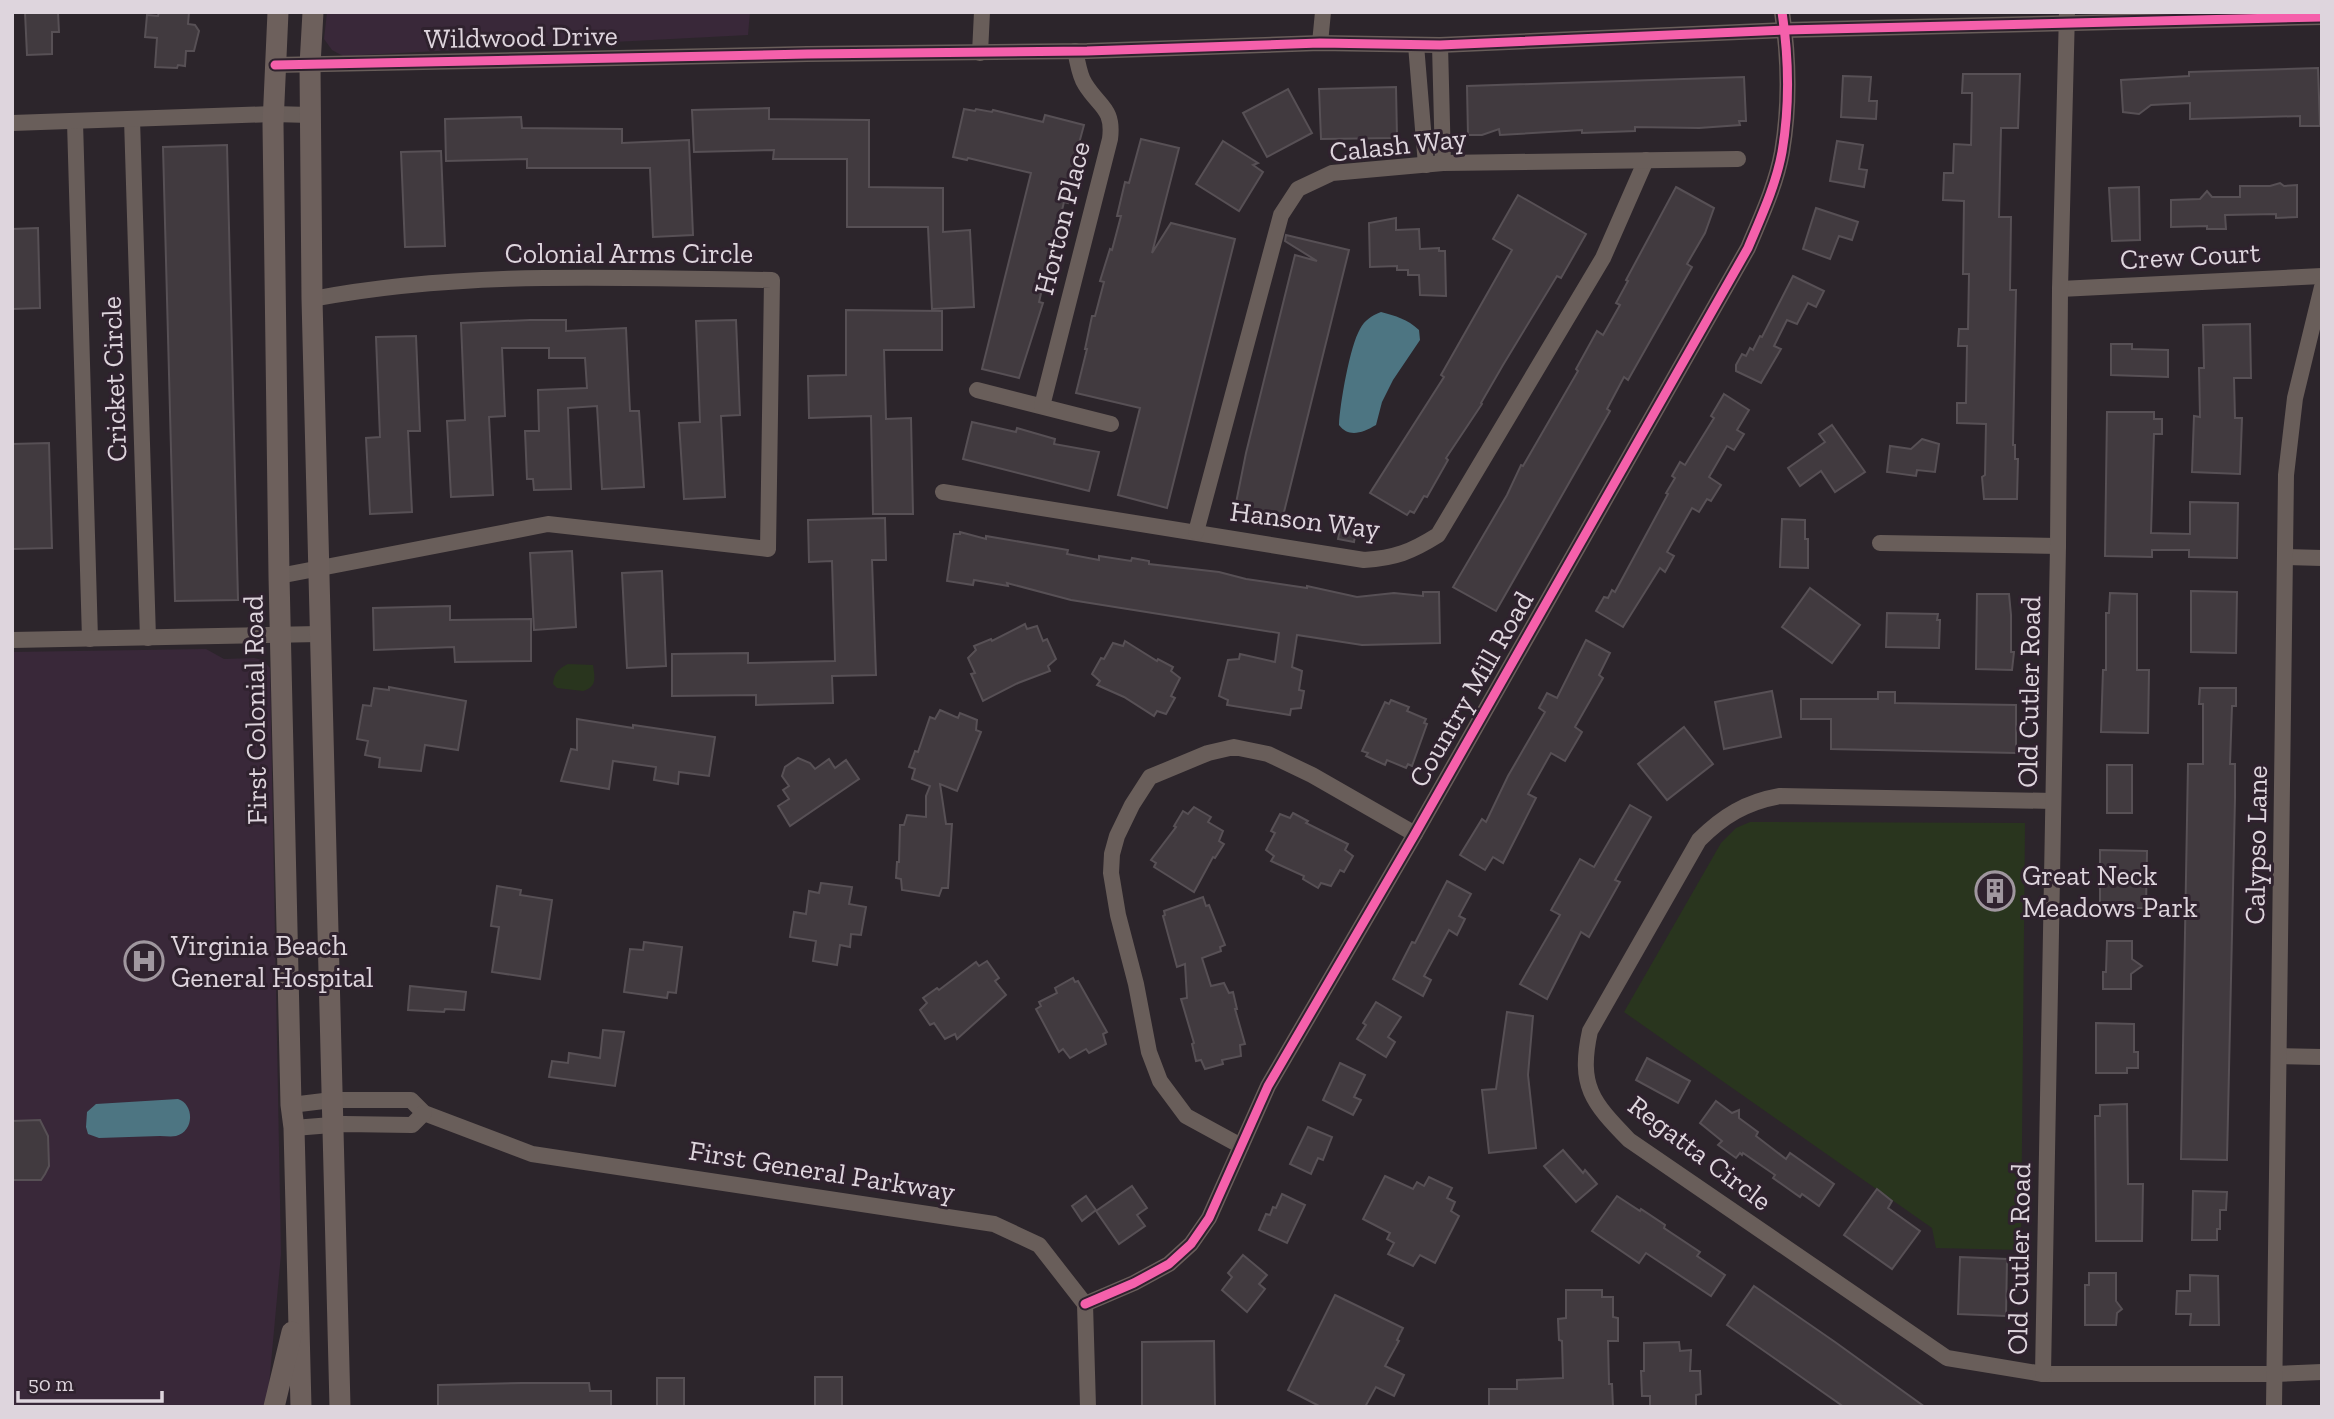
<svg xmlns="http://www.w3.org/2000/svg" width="2334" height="1419" viewBox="0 0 2334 1419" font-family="'Zilla Slab',serif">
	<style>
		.built { fill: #392839 }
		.green { fill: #29351e }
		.water { fill: #4d7582 }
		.building { fill: #413a3f; stroke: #575055; stroke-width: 2 }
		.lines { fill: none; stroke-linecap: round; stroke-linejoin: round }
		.street { stroke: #695e5a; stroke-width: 16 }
		.secondary { stroke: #6d605c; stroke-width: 21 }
		.cycleway-casing { stroke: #2f222e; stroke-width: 13 }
		.cycleway { stroke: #f560ab; stroke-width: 9 }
		.labels { text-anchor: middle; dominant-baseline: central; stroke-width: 6; stroke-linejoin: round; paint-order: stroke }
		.street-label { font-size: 28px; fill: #ded5dd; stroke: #2f222e }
		.poi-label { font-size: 28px; fill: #ded5dd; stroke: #2f222e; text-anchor: start }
	</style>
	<rect width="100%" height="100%" fill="#2c252b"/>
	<!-- built -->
	<g class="built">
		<polygon points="327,12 750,12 748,35 343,56 332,50 324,39"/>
		<polygon points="206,649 224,659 254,658 263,660 270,668 281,1254 267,1407 12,1407 12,652"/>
	</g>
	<!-- green -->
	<g class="green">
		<path d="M568,664L593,665C595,678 597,687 583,691L557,688L553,684C554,673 558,669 568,664Z"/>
		<polygon points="1750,822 2025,823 2021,1250 1936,1248 1932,1228 1624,1012 1721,843 1736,828"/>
	</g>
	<!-- water -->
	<g class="water">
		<path d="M1381,312C1396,316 1407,319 1419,330L1420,340L1393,380L1382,402L1376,425C1362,433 1349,438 1339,425C1340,403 1350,346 1360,329C1365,320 1371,316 1381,312Z"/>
		<path d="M178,1099C194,1104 195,1131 176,1136C171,1137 165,1136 160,1136C139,1137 119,1137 99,1138L88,1134L86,1127L87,1112L96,1104Z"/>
	</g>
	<!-- building -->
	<g class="building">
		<polygon points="25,12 58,12 59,32 52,32 52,54 27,55"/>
		<polygon points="159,12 189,12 188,24 195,25 199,31 194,51 186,51 185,66 178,65 177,68 155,67 157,38 145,37 147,15 158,16"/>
		<polygon points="2318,68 2320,126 2300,126 2300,116 2190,119 2190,103 2151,105 2139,114 2123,112 2121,80 2189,76 2189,72"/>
		<polygon points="1963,74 2020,74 2018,128 2001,128 1999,217 2011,217 2010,290 2016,290 2013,445 2015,445 2015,459 2018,459 2017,499 1984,499 1982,477 1985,475 1986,424 1957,423 1957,403 1966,403 1967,346 1958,346 1959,329 1968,329 1969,274 1963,274 1964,201 1943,200 1944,173 1953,173 1954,144 1971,145 1972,93 1962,93"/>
		<polygon points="1843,76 1871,77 1869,101 1877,101 1876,119 1841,117"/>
		<polygon points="1744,77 1746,121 1739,121 1740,125 1699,128 1635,127 1635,131 1582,133 1582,130 1500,135 1499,129 1482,135 1468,135 1467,86"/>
		<polygon points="1396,87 1397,138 1321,139 1319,89"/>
		<polygon points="1288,89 1312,133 1267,157 1243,113"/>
		<polygon points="769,108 769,119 869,120 869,187 943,188 943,232 970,230 974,307 932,309 928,227 847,227 847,159 773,159 774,150 694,152 692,110"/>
		<polygon points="964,109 975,111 976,109 992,112 993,110 1043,122 1045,115 1084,125 1072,169 1076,170 1072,188 1068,203 1064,202 1056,235 1060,236 1051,268 1047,268 1039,302 1043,303 1019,378 982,369 1031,173 968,158 967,160 953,157"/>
		<polygon points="521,117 522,128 622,129 622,143 689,140 693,235 653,237 650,168 527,168 527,159 446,161 445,119"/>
		<polygon points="1141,139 1179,148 1152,253 1171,223 1235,239 1167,508 1118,495 1140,408 1076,393 1087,349 1085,349 1092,316 1095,316 1104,282 1100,281 1110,249 1112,250 1121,216 1117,216 1125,182 1129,183"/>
		<polygon points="1223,141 1258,163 1253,165 1263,172 1239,211 1196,184"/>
		<polygon points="1837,141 1863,145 1859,169 1867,170 1864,187 1830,181"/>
		<polygon points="227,145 238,600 175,601 163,147"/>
		<polygon points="441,151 445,246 405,247 401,152"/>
		<polygon points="2280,183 2284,186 2297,185 2297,217 2276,218 2276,214 2225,215 2226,229 2207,229 2207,226 2171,227 2171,200 2200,199 2207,191 2212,197 2240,197 2240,186 2270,186"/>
		<polygon points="1676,187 1714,208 1705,233 1687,264 1692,267 1628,380 1624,377 1607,409 1610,411 1496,611 1453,587 1507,495 1521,465 1523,466 1578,371 1576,369 1597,331 1603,335 1620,305 1616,303 1628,281 1626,280"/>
		<polygon points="2139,187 2140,240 2112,241 2109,188"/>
		<polygon points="1518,195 1586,234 1561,278 1557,276 1503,365 1481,403 1482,404 1446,458 1448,460 1427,497 1424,496 1414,513 1410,511 1407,515 1370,493 1444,377 1441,375 1512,250 1493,239"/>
		<polygon points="1816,208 1858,222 1852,240 1839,236 1830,259 1803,249"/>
		<polygon points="1396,218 1396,230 1419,229 1420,249 1439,248 1439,251 1445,251 1446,296 1420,295 1419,275 1408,275 1408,270 1397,270 1397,266 1370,267 1369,223"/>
		<polygon points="38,228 40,308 12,309 12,229"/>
		<polygon points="1286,235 1349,250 1282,520 1235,508 1246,453 1295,255 1317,261 1285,241"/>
		<polygon points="1793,276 1824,291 1816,307 1808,303 1797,324 1787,320 1774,346 1781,349 1761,383 1736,371 1736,365 1742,354 1746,356 1750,348 1753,350 1760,336 1762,337"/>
		<polygon points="846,310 942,311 942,350 884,350 886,419 911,418 913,514 873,514 871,416 809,418 808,376 846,375"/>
		<polygon points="530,320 566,320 566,331 626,328 630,411 639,411 644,487 602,489 597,406 568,408 571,489 534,490 533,479 527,479 525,431 539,431 538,390 587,388 585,358 549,358 549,348 502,348 505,416 489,417 493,495 451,497 447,421 465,420 461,323"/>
		<polygon points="736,320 740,415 721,416 725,497 684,499 679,423 700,422 696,321"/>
		<polygon points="2250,324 2251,378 2234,378 2235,418 2242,418 2240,474 2192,472 2194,416 2200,417 2199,368 2204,368 2203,325"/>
		<polygon points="416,336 420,431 408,431 412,512 370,514 366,438 380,437 376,337"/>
		<polygon points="2111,344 2132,344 2132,349 2168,350 2168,377 2111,375"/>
		<polygon points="1724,394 1749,410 1737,430 1744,434 1734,450 1727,446 1709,477 1721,485 1711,501 1707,499 1699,512 1692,508 1667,552 1674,556 1665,572 1660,568 1623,627 1596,611 1604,597 1608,598 1612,590 1615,592 1668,494 1666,493 1675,478 1672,476 1680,462 1685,465 1714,418 1711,416"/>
		<polygon points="2107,412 2154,412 2154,419 2162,419 2162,434 2154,434 2151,533 2190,534 2190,502 2238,503 2237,558 2189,557 2189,550 2152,550 2152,557 2105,556"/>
		<polygon points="972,422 1016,432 1017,428 1055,439 1054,444 1099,452 1089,491 963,459"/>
		<polygon points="1832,425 1865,472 1835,492 1821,471 1800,486 1788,468 1825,442 1819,434"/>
		<polygon points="1922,439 1939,444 1935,472 1917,470 1916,476 1887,472 1890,446 1911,449"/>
		<polygon points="49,443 52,548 12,549 12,444"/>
		<polygon points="885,518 886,560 872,560 876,675 832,676 833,703 756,705 756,695 672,696 672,654 748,653 748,663 835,661 832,561 809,562 808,520"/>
		<polygon points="1782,519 1805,520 1805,539 1808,539 1808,568 1780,567"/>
		<polygon points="1342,520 1357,523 1354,542 1338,539"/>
		<polygon points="960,532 986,539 986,536 1068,550 1067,554 1099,560 1099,556 1131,561 1132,558 1149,561 1149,564 1219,572 1246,579 1307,588 1307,586 1357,597 1394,593 1423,596 1423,592 1439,592 1440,643 1362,645 1297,635 1292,667 1302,671 1299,690 1304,691 1301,708 1291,709 1290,715 1227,705 1228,700 1219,696 1228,660 1239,659 1240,654 1275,662 1279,633 1071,600 1007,583 1008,586 974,580 973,585 947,581 954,534 960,534"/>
		<polygon points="572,551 576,627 534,630 530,553"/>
		<polygon points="662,571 666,666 627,668 622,573"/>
		<polygon points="1810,588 1860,625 1832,663 1782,627"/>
		<polygon points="2191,591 2237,592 2236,653 2191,652"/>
		<polygon points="2110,593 2137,594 2137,670 2149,670 2148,733 2101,732 2103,670 2106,670 2106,613 2109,613"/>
		<polygon points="1977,594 2009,594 2011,615 2011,652 2014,652 2012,670 1976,669"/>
		<polygon points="450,606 450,620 531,619 531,661 455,662 454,647 374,650 373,608"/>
		<polygon points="1887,613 1938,614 1937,620 1940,620 1939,648 1886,647"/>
		<polygon points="1025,624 1027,629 1037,626 1043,641 1047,639 1056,659 1048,666 1050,671 1018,683 983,701 971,674 975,673 968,658 976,650 974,646 991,639 992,641"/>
		<polygon points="1586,640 1610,653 1599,675 1603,678 1575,727 1582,732 1565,761 1551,753 1528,794 1536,798 1503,863 1493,857 1485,870 1460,855 1482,819 1486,822 1508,776 1545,712 1539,708 1547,693 1557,698"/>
		<polygon points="1125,641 1157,661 1158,659 1173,667 1171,671 1180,678 1171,696 1175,698 1166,714 1157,711 1154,716 1124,697 1097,685 1100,681 1092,674 1101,658 1104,659 1113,643 1123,646"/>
		<polygon points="389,687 466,701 458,750 425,745 421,771 379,767 380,758 365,755 368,741 357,739 363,705 371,706 374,688 389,690"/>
		<polygon points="2200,688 2236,688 2236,706 2232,706 2230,764 2235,764 2235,798 2227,1160 2181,1159 2188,764 2203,764 2203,704 2199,704"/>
		<polygon points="1772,691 1781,737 1724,749 1715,702"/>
		<polygon points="1878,692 1895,692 1895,703 2016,705 2016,753 1831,749 1831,719 1801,719 1801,699 1878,699"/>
		<polygon points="1391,700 1409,707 1407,711 1426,719 1424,723 1427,724 1412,766 1408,764 1406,768 1387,760 1385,765 1366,756 1368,753 1362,751 1385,702 1389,704"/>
		<polygon points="940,710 958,718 960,713 977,720 976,730 981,732 957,791 940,784 946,824 952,824 948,888 942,888 939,896 902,890 901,879 896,878 897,862 899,862 900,825 904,825 907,815 926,817 926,796 930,786 912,779 915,769 909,767 915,751 918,752 930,717 935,719"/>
		<polygon points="577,719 633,728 633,725 715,737 709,776 679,772 678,784 654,780 656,767 613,761 609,789 561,781 571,749 577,750"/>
		<polygon points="1684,727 1713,764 1667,800 1638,764"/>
		<polygon points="798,758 810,763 815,769 829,759 835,768 846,760 859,779 790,826 778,806 789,799 783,790 789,786 782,776 785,767"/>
		<rect x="2107" y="765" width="25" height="48"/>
		<polygon points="1630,805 1651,817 1615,880 1620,882 1589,937 1581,932 1547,999 1520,984 1560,915 1551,910 1580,859 1594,867"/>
		<polygon points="1194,807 1211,817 1208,822 1223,831 1219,841 1224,844 1215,858 1213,857 1194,892 1154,867 1156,863 1151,860 1176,827 1174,826 1183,811 1188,814"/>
		<polygon points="1293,813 1308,821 1306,823 1348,844 1345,850 1353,856 1344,872 1340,870 1331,886 1321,883 1318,888 1303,879 1304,876 1271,861 1274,856 1266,850 1275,833 1271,831 1280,814 1290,818"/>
		<polygon points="2100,850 2147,851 2146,908 2100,908"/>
		<polygon points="1447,881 1471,894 1459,916 1465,919 1457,935 1449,930 1424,976 1431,980 1423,996 1393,979 1412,942 1415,943"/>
		<polygon points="821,883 852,887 849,904 866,907 861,935 851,934 850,947 840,945 837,965 813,961 816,941 790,937 794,912 806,914 809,891 819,893"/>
		<polygon points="497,886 521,890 520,895 552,900 540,979 492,972 499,927 491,926"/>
		<polygon points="1203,897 1206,906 1209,905 1225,945 1220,947 1221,951 1202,958 1211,986 1224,983 1229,993 1233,992 1237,1009 1235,1009 1245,1044 1240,1045 1241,1056 1222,1060 1223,1064 1205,1069 1201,1060 1196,1061 1192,1044 1194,1043 1181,999 1187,998 1185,964 1177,967 1163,916 1165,915 1164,911"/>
		<polygon points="2107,941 2132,941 2132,959 2142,966 2131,974 2131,989 2103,989 2103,972 2106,972"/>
		<polygon points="644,942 682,947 676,993 668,992 667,998 624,992 630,949 643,950"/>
		<polygon points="987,961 999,978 995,981 1006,995 957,1039 955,1034 945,1039 934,1023 930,1025 920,1010 927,1003 923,998 937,988 939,990 976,962 979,966"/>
		<polygon points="1073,978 1075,982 1078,981 1107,1032 1103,1034 1106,1044 1089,1053 1086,1049 1070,1058 1063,1049 1059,1052 1036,1009 1041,1006 1039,1002 1057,993 1055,988"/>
		<polygon points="410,986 466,992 464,1010 445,1009 444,1012 408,1010"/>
		<polygon points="1376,1002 1401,1017 1388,1037 1395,1042 1386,1057 1357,1039 1366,1025 1363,1023"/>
		<polygon points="1507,1012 1533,1016 1528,1075 1536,1148 1489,1153 1482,1090 1496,1089"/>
		<polygon points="2096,1023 2134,1024 2134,1052 2138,1052 2138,1068 2127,1068 2127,1073 2096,1073"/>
		<polygon points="603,1030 624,1032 615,1086 549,1077 552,1061 568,1063 569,1053 600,1058"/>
		<polygon points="1647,1058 1690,1081 1678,1103 1636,1080"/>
		<polygon points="1340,1063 1365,1075 1354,1097 1361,1100 1353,1115 1323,1100"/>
		<polygon points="1716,1101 1732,1113 1739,1110 1739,1118 1758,1132 1756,1136 1786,1159 1790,1153 1834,1184 1819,1206 1802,1194 1800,1197 1773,1178 1775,1175 1743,1153 1742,1155 1740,1153 1736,1158 1718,1145 1722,1141 1700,1123"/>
		<polygon points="2127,1104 2128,1184 2143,1184 2142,1241 2096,1241 2095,1116 2100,1116 2100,1105"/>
		<polygon points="40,1120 48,1136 49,1166 45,1174 41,1180 12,1180 12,1121"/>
		<polygon points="1308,1127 1332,1137 1323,1160 1318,1158 1311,1174 1290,1164"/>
		<polygon points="1563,1150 1583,1173 1585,1170 1597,1184 1576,1202 1544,1166"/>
		<polygon points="1385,1176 1413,1189 1417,1182 1424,1186 1429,1177 1452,1188 1447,1198 1455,1202 1451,1211 1459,1216 1435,1263 1420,1255 1413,1266 1388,1254 1394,1243 1387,1239 1390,1233 1363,1219"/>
		<polygon points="1132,1186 1147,1208 1137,1215 1145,1226 1119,1244 1096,1211"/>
		<polygon points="1877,1189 1892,1201 1888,1208 1920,1231 1892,1269 1844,1235"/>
		<polygon points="2193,1191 2227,1192 2226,1210 2220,1210 2220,1229 2217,1229 2217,1240 2192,1240"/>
		<polygon points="1282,1194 1305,1205 1287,1243 1259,1230 1266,1214 1270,1215 1273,1207 1276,1208"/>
		<polygon points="1086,1196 1096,1210 1082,1221 1072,1206"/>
		<polygon points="1617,1196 1640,1211 1641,1209 1665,1225 1664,1228 1700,1252 1697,1256 1725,1275 1711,1296 1646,1253 1639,1263 1592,1231"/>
		<polygon points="1243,1255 1267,1275 1259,1284 1265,1289 1247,1312 1222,1290 1232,1277 1228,1273"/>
		<polygon points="1960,1257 2007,1259 2006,1316 1958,1314"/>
		<polygon points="2089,1273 2116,1273 2116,1301 2122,1309 2117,1313 2116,1325 2085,1325 2085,1285 2089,1285"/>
		<polygon points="2190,1275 2218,1276 2219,1325 2190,1325 2191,1314 2176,1314 2177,1291 2190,1291"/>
		<polygon points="1754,1286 1835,1342 1925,1407 1844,1407 1787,1367 1727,1325"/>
		<polygon points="1566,1290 1602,1290 1602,1297 1613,1297 1613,1317 1618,1318 1618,1341 1608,1341 1609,1384 1612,1384 1613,1407 1489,1407 1489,1389 1517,1389 1517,1380 1563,1378 1562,1341 1559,1340 1558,1319 1566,1318"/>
		<polygon points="1335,1295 1403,1328 1397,1340 1399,1341 1385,1366 1404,1375 1394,1396 1376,1387 1365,1407 1321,1407 1288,1390"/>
		<polygon points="1214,1341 1215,1407 1142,1407 1142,1342"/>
		<polygon points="1679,1342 1680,1351 1691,1350 1690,1371 1700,1371 1701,1394 1696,1395 1696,1407 1650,1407 1650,1396 1642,1396 1641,1371 1644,1371 1644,1343"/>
		<rect x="815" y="1377" width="27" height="30"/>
		<rect x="657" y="1378" width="27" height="29"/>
		<polygon points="522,1383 589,1383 590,1391 611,1391 611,1407 438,1407 438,1385"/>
	</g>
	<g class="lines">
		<!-- street -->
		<g class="street">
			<polyline points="1320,43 1323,12"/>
			<polyline points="1416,45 1426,165"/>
			<polyline points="1440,45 1443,163"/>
			<polyline points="980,53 982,12"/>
			<polyline points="275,65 807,54 1087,51 1320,43 1440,45 1785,30 2322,17"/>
			<polyline points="132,119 148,638"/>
			<polyline points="75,122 90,639"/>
			<polyline points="12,123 273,114 310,115"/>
			<polyline points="2060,289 2322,276"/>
			<polyline points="977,390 1111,424"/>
			<path d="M1042,406L1110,139C1114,108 1099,107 1085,84C1079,75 1078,62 1075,51"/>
			<path d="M943,492L1364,560C1395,558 1411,552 1438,535L1603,258L1646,160"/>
			<polyline points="1196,532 1281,215 1298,189 1332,173 1443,163 1738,159"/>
			<polyline points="1880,543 2058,546"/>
			<polyline points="2285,557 2322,558"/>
			<path d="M279,576L548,524L768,549L772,280C618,278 463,270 312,299"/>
			<polyline points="12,640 320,634"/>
			<path d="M2053,801L1780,796C1746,802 1723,816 1699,840L1590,1031C1578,1086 1592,1102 1629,1140L1947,1358L2043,1374H2275L2322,1372"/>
			<polyline points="2280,1056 2322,1057"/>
			<polyline points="291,1105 332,1100 411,1100 424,1113 532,1154 994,1224 1039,1245 1085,1304 1088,1407"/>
			<polyline points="294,1128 344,1124 412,1125 424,1113"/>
			<polyline points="1241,1146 1186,1116 1160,1081 1149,1052 1136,984 1118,915 1111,873 1112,854 1117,836 1132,805 1150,777 1208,753 1234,747 1268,754 1312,775 1415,834"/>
			<path d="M1085,1304L1134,1283L1169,1264L1191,1244L1209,1218L1268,1086L1415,834L1748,248C1761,217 1776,185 1782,152C1790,105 1789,59 1782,12"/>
			<polyline points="2043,1374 2058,546 2060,289 2067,12"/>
			<polyline points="2274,1407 2286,475 2295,398 2322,287"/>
		</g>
		<!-- secondary -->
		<g class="secondary">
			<polyline points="278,12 273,124 279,576 291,1105 294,1128 301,1407"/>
			<polyline points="313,12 310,65 312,299 340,1407"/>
			<polyline points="274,1407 292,1332"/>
		</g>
		<!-- cycleway casing -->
		<g class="cycleway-casing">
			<g id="cycleway">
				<polyline points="275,65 807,54 1087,51 1320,43 1440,45 1785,30 2322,17"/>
				<path d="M1085,1304L1134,1283L1169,1264L1191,1244L1209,1218L1268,1086L1415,834L1748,248C1761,217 1776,185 1782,152C1790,105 1789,59 1782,12"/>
			</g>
		</g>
		<!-- cycleway -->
		<use href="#cycleway" class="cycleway"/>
	</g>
	<!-- icons -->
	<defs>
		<g id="building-ring" transform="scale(2.0125)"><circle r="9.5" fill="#2f222e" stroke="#a0979f" stroke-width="1.5"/><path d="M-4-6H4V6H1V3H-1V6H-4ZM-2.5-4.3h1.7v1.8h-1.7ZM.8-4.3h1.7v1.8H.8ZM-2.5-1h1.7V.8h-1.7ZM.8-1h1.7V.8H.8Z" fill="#a0979f"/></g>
		<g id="hospital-ring" transform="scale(2.0125)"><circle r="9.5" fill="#2f222e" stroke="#a0979f" stroke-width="1.5"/><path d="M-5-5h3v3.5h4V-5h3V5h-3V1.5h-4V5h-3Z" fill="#a0979f"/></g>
	</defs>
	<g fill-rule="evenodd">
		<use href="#building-ring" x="1995" y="891"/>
		<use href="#hospital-ring" x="144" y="961"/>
	</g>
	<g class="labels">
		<!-- street labels -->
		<g class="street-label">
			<text transform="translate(521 37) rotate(-1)">Wildwood Drive</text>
			<text transform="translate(1398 145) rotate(-6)">Calash Way</text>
			<text transform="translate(1062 218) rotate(-76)">Horton Place</text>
			<text x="629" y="253">Colonial Arms Circle</text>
			<text transform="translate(2190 256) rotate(-3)">Crew Court</text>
			<text transform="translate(114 379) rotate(-92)">Cricket Circle</text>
			<text transform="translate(1305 520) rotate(7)">Hanson Way</text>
			<text transform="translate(1471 689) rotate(-60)">Country Mill Road</text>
			<text transform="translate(2029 692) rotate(-89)">Old Cutler Road</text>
			<text transform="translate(255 710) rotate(-91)">First Colonial Road</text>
			<text transform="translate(2256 845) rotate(-89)">Calypso Lane</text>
			<text transform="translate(1700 1153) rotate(37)">Regatta Circle</text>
			<text transform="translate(822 1171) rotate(9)">First General Parkway</text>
			<text transform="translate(2019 1259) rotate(-89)">Old Cutler Road</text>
		</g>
		<!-- poi labels -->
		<g class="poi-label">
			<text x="2022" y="875">Great Neck<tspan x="2022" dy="32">Meadows Park</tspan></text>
			<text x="171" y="945">Virginia Beach<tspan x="171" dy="32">General Hospital</tspan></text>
		</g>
	</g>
	<!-- border -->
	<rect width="2334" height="1419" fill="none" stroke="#ded5dd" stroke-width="28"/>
	<!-- scale -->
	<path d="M18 1391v10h144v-10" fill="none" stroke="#ded5dd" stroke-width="3.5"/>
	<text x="28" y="1391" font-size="21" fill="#ded5dd" stroke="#2f222e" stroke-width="5" paint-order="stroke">50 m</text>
</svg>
